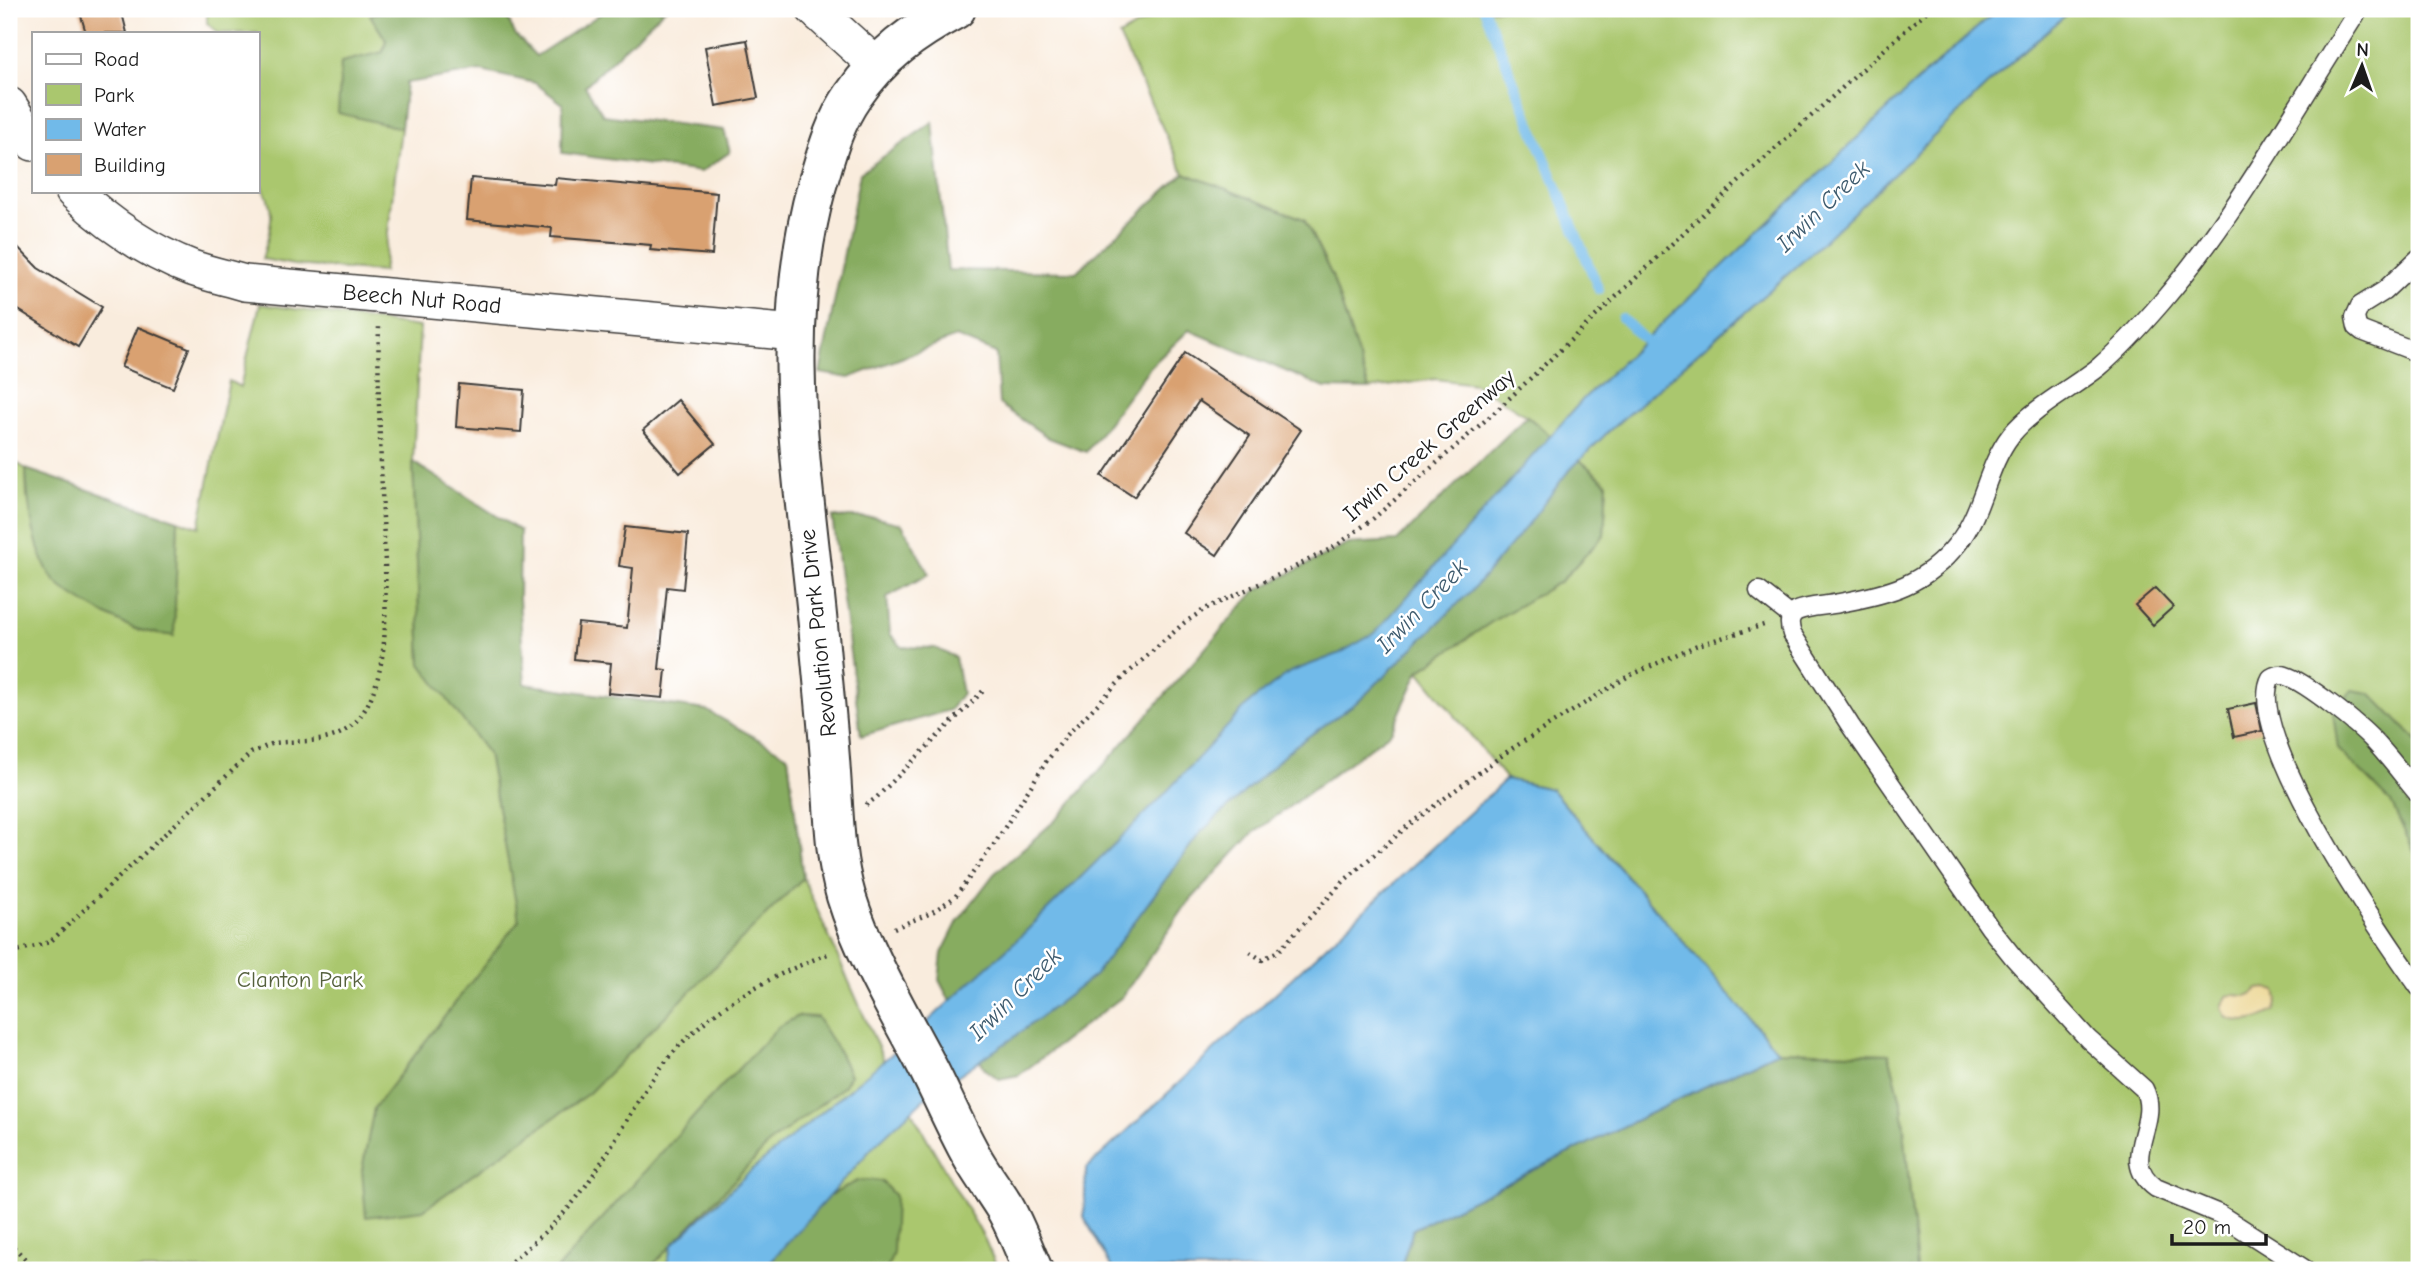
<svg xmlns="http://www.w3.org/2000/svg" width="2428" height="1279" viewBox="0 0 2428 1279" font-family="'Comic Neue',sans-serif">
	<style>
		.green { fill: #aac76e; stroke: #637245; stroke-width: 2 }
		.forest { fill: #87ac61; stroke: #52643e; stroke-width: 2 }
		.sand { fill: #eeda9e; stroke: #857b5d; stroke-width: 2 }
		.water { fill: #71bae9; stroke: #466b82; stroke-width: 2 }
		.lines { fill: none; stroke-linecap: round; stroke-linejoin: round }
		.stream { stroke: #71bae9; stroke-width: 10 }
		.building { fill: #d9a171 }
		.service-casing { stroke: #3d3b39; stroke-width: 21 }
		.minor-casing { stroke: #3d3b39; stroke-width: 38 }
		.tertiary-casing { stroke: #3d3b39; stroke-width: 42 }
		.path { stroke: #3d3b39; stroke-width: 4.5; stroke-dasharray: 2 5; stroke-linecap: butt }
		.service { stroke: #fff; stroke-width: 18 }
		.minor { stroke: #fff; stroke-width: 35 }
		.tertiary { stroke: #fff; stroke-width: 38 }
		.labels { text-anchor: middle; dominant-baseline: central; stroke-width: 5; stroke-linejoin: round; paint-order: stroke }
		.street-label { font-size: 23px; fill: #1c1c1c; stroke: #fff }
		.park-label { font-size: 23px; fill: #55603d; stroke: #fff }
		.water-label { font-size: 24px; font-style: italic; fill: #3e5b6e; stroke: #fff }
	</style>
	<rect width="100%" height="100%" fill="#fff"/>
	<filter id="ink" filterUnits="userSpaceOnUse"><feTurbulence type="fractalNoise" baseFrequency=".0143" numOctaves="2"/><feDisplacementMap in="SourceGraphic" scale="14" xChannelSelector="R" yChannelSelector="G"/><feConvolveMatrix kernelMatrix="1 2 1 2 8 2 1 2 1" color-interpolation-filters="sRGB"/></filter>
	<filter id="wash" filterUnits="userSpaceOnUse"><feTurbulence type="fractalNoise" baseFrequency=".00686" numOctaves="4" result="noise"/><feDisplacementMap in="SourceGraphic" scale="28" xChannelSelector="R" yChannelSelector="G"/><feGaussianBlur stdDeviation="1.57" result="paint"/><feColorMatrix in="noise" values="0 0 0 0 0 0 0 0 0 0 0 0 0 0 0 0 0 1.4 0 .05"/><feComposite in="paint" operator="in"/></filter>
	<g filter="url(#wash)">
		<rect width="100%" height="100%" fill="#f9ecdd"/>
		<!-- green -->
		<g class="green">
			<path d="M207,9H394L371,15L386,40L383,53L338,112L401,128L383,272L294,265L262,259C271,227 279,209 257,179V33H218L207,23Z"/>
			<polygon points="1167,9 2419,9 2419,1270 1917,1270 1902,1106 1889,1054 1778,1051 1551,789 1506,779 1419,671 1493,621 1561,581 1604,535 1607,483 1527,416 1475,384 1435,379 1369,389 1332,276 1304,219 1184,173 1119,36"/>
			<polygon points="260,304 420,327 413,462 421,664 788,756 803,878 888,1070 985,1240 998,1270 9,1270 9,458 26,469 27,498 177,548 178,520 199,527 229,381 240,387"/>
		</g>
		<!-- forest -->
		<g class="forest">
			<polygon points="394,9 503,9 515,34 536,56 608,9 665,9 585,86 603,115 724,130 730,152 701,172 562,153 563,104 535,83 481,71 406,83 401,128 338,113 341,62 383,52 386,40 370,15"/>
			<polygon points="933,122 948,270 1076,272 1184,173 1304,219 1332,276 1369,389 1325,388 1189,330 1150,367 1086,452 1049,438 999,404 996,353 956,337 849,378 820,373 860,173"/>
			<polygon points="1527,416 1607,483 1604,535 1561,581 1493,621 1419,671 1391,732 1252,834 1187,904 1122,997 1019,1075 999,1079 985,1069 939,980 942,953 958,921 994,874 1059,817 1255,591 1348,544 1397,541"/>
			<polygon points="413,462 520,531 519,598 525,684 706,710 788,756 803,878 589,1093 423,1210 366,1217 362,1170 374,1108 519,920 488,754 421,664"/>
			<path d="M26,469L178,520L174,636C160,633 144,633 131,627C114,620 64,593 53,579C34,552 27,501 26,469Z"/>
			<polygon points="832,517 873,517 902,524 929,574 887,597 890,634 902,647 935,648 955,657 962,693 950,710 861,736"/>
			<polygon points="2352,690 2370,693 2419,743 2419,885 2418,860 2391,802 2338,749 2333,713"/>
			<polygon points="798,1016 817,1017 840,1054 850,1075 843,1087 772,1141 648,1270 556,1270 706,1103 778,1027"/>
			<polygon points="1778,1051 1889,1054 1902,1106 1917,1270 1400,1270 1413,1229"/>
			<polygon points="874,1180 882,1182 895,1196 893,1253 887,1270 737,1270 774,1226 857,1181"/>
		</g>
		<!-- sand -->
		<path class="sand" d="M2258,989L2267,988L2276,991L2278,999L2275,1010C2261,1020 2242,1025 2226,1017L2222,1007L2227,996C2242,992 2244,1002 2258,989Z"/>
		<!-- water -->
		<g class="water">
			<polygon points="1998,9 2073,9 2018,56 1804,260 1610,430 1566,474 1531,521 1476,586 1360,700 1292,748 1200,833 1095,975 1013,1038 925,1098 873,1147 763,1270 665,1270 672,1245 746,1175 900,1047 1023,934 1157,802 1250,702 1290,672 1338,654 1375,633 1584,398 1915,83"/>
			<polygon points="1506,779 1551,789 1778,1051 1413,1229 1400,1270 1113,1270 1084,1217 1086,1169"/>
		</g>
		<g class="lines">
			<!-- stream -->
			<g class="stream">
				<polyline points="1484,9 1599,290"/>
				<polyline points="1622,318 1654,349"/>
			</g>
		</g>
		<g id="blocks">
			<!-- building -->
			<g class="building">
				<polygon points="79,9 121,9 127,33 86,33"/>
				<polygon points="747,40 758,98 716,106 705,47"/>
				<polygon points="471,178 555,185 556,178 717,193 712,255 650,250 651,245 551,237 552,228 467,220"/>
				<polygon points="9,238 38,268 102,307 78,347 9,304"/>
				<polygon points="138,327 189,348 173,388 121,367"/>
				<polygon points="1185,353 1301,430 1217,555 1184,533 1250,436 1199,401 1134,497 1102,476"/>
				<polygon points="459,384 524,390 521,432 456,427"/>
				<polygon points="678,400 715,444 680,473 643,430"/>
				<polygon points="625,527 688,534 683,589 667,587 659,669 666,670 663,698 608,693 611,663 574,659 578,623 627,628 633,568 619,566"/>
				<polygon points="2155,588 2173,607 2153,625 2135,605"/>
				<polygon points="2256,703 2262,731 2234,737 2228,709"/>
			</g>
		</g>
	</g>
	<g filter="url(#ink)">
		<use href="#blocks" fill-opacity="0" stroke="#3d3b39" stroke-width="2"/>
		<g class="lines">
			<!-- service casing -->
			<g class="service-casing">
				<g id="service">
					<polyline points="2419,258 2384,291 2360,306 2355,317 2357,327 2362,331 2419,353"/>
					<polyline points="1759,591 1791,616"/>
					<path d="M2419,795C2404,777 2390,758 2374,741C2359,725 2306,682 2286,676C2280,674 2276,675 2271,678C2241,731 2385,940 2419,987"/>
					<path d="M2306,1270L2219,1214L2156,1188C2116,1159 2162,1124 2144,1089L2088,1039L2014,958L1990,928L1850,725L1792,634C1789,625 1788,616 1797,611C1809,606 1826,606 1839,603C1889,594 1925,585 1958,543C1983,512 1986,467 2011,435C2034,407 2071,389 2099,367C2121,348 2142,325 2161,303C2238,213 2295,108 2359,9"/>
				</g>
			</g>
			<!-- minor casing -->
			<g class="minor-casing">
				<g id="minor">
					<polyline points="814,9 877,66"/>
					<polyline points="9,105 33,143"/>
					<path d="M73,191C108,224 147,251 192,268C209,274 228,278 245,283L795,333"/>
				</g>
			</g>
			<!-- tertiary casing -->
			<g class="tertiary-casing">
				<path id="tertiary" d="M956,9C913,32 881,55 853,96C834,123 826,155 817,185C775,338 805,483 819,636C823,682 828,727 831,773C834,814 834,855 846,896C862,948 893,1003 919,1051C939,1087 954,1126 975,1162C984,1177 995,1192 1005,1208C1016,1227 1024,1250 1033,1270"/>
			</g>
			<!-- path -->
			<g class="path">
				<polyline points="866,805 876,798 983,691"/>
				<polyline points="894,928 931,913 955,897 995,843 1046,762 1067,735 1127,674 1184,623 1205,609 1289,570 1336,546 1374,518 1496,411 1699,218 1929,9"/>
				<polyline points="1250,952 1262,960 1278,951 1345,880 1410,824 1508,751 1627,677 1695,646 1764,625"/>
				<path d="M9,960L17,951L50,942L251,753C259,750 267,745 275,743C298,740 323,744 343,732C372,715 381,672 384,642C387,601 385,559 383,519C381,455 377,390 379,326"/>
				<polyline points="9,1242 36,1270"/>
				<path d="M501,1270C532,1244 564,1218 587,1184C622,1134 645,1078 689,1036C729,997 779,973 830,953"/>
			</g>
			<!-- service -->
			<use href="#service" class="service"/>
			<!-- minor -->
			<use href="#minor" class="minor"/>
			<!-- tertiary -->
			<use href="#tertiary" class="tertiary"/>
		</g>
	</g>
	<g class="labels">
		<!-- street labels -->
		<g class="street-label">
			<text transform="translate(422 299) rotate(5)">Beech Nut Road</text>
			<text transform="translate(1429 445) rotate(-41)">Irwin Creek Greenway</text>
			<text transform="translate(818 633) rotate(-96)">Revolution Park Drive</text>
		</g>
		<!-- park labels -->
		<g class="park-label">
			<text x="300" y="979">Clanton Park</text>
		</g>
		<!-- water labels -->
		<g class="water-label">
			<text transform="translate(1823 206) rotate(-44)">Irwin Creek</text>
			<text transform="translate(1422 606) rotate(-46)">Irwin Creek</text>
			<text transform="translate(1015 994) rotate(-45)">Irwin Creek</text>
		</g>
	</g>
	<!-- margin -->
	<rect width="2428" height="1279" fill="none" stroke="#fff" stroke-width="35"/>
	<!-- legend -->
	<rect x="32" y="32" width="228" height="161" fill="#ffffff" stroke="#a4a4a4" stroke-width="2"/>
	<rect x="46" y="54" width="35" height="10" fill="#ffffff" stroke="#a4a4a4" stroke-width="2"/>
	<text x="94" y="66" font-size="21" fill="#1c1c1c">Road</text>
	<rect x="46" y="84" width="35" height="21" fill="#aac76e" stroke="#a4a4a4" stroke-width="2"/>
	<text x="94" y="102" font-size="21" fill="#1c1c1c">Park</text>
	<rect x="46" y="119" width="35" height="21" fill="#71bae9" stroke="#a4a4a4" stroke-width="2"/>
	<text x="94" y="136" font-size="21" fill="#1c1c1c">Water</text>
	<rect x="46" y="154" width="35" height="21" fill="#d9a171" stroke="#a4a4a4" stroke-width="2"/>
	<text x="94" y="172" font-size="21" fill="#1c1c1c">Building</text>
	<!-- north arrow -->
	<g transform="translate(2362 66) rotate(2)" stroke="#ffffff" stroke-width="5" paint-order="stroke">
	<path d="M0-5L12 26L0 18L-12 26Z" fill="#1c1c1c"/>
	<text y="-10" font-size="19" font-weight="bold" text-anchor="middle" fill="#1c1c1c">N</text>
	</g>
	<!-- scale -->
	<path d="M2172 1234v10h94v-10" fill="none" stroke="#1c1c1c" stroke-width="3.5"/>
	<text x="2183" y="1234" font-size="21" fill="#1c1c1c" stroke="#ffffff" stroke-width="5" paint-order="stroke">20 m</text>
</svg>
